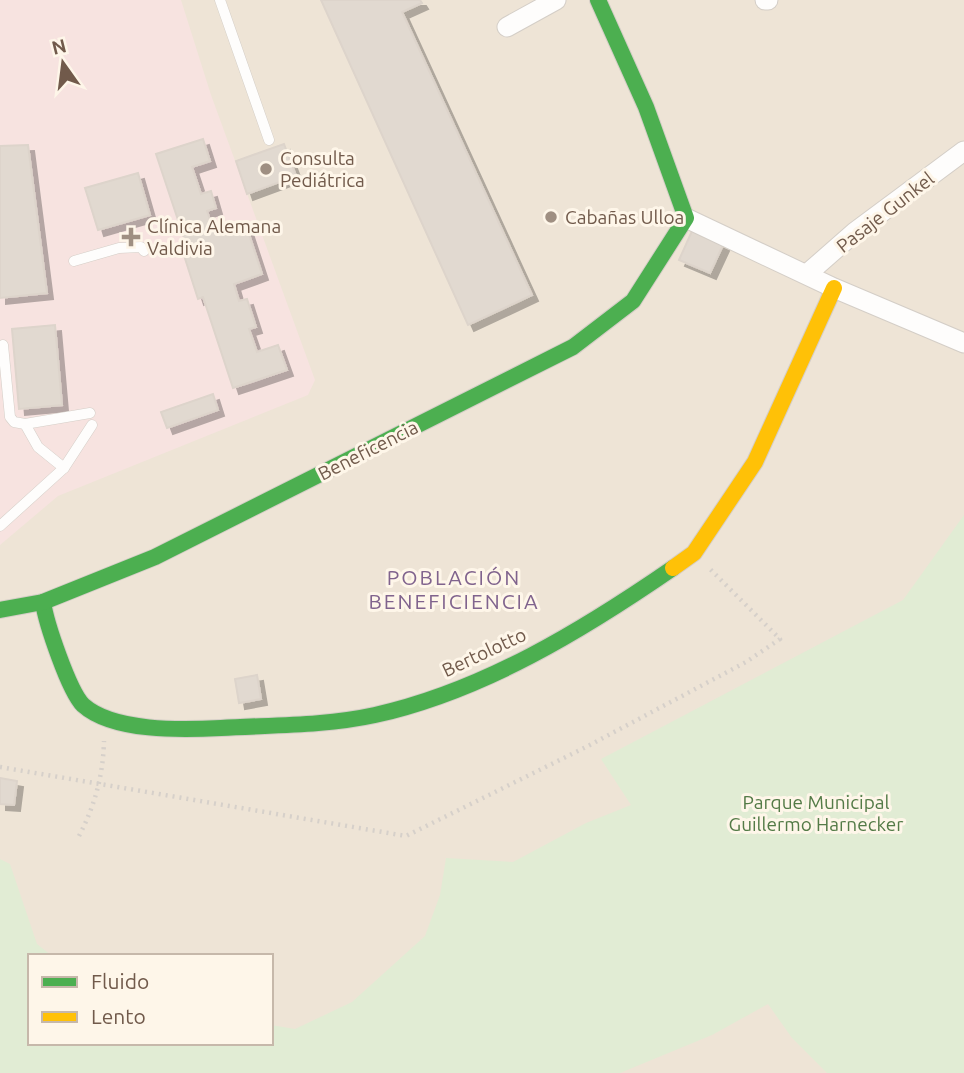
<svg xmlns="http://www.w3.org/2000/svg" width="964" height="1073" viewBox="0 0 964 1073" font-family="Ubuntu,sans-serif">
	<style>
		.residential { fill: #eee4d6; fill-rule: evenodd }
		.medical { fill: #f7e3e0 }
		.green { fill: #e1ecd4 }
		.building { fill: #e1d9d0; stroke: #ddd4cb; stroke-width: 2; filter: url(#shadow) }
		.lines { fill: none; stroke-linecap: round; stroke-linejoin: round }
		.lane-casing { stroke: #d4cec7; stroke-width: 11 }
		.street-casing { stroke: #d4cec7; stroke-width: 21 }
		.fast-casing { stroke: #d5cec7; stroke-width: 18 }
		.slow-casing { stroke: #d5cec7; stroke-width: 18 }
		.path { stroke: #d6d0ca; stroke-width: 4.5; stroke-dasharray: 2 5; stroke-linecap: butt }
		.lane { stroke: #fefdfc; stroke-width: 10 }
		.street { stroke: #fefdfc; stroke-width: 19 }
		.fast { stroke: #4caf50; stroke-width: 16 }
		.slow { stroke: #ffc107; stroke-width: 16 }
		.poi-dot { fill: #9f8f82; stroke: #fef6e9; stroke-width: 2.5 }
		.labels { text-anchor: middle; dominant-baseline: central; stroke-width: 6; stroke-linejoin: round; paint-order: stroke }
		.poi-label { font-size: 19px; fill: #715a4b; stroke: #fef6e9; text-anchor: start }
		.street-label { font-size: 19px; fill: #715a4b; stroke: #fef6e9 }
		.park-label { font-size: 19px; fill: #547b47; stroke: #fef6e9 }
		.neighbourhood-label { font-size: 21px; letter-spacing: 2px; fill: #80638d; stroke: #fef6e9 }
	</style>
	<defs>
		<filter id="shadow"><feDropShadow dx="6" dy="6" stdDeviation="0" flood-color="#0004"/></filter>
	</defs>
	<rect width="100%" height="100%" fill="#f5f1e8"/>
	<!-- residential -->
	<path class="residential" d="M0,0H964V1073H0ZM30,956H271V1043H30Z"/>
	<!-- medical -->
	<polygon class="medical" points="0,0 181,0 211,95 315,380 308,395 58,496 0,545"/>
	<!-- green -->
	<polygon class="green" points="964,515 964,1073 827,1073 792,1038 768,1004 712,1035 620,1073 0,1073 0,859 10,864 37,944 52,956 30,956 30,1043 271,1043 271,1025 295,1029 352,1002 425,936 440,895 446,858 513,862 586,823 631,805 601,759 903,600"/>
	<!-- building -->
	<g class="building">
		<polygon points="321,0 420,0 422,3 402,12 532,295 468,325"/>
		<polygon points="203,139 210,161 192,167 201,194 211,191 216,208 207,211 214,232 245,222 262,274 234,284 239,301 247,299 256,327 249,329 257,352 278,345 287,370 233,388 203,297 198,299 181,246 186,244 156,154"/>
		<polygon points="284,144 296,176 247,194 236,161"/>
		<polygon points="28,145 47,293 0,298 0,146"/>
		<polygon points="138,173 150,215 98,230 85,188"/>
		<polygon points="692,231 723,245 710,273 679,260"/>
		<polygon points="55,325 62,405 19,409 12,329"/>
		<polygon points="213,394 218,410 167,428 161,412"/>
		<polygon points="257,675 261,699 239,703 235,679"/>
		<polygon points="0,778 17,781 14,805 0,804"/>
	</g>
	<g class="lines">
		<!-- lane casing -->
		<g class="lane-casing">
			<g id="lane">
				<polyline points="220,0 269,140"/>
				<polyline points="74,261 119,248 141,247 144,251"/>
				<polyline points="3,345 10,417 14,422 25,424 90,413"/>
				<polyline points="25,424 38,447 64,468"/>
				<polyline points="0,526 64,468 92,425"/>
			</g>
		</g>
		<!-- street casing -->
		<g class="street-casing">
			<g id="street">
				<polyline points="765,0 768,0"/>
				<polyline points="507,27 556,0"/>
				<polyline points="686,218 834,288 964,343"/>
				<polyline points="807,274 855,232 964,151"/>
			</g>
		</g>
		<!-- fast casing -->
		<g class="fast-casing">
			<g id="fast">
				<path d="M43,602C46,623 69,691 83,705C113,732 182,730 221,728C271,725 325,726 375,715C483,691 583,630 673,568"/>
				<polyline points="0,610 43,602 155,557 573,347 633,301 686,218 646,107 598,0"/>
			</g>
		</g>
		<!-- slow casing -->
		<g class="slow-casing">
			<polyline id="slow" points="673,568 694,553 755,462 834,288"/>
		</g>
		<!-- path -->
		<g class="path">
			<polyline points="0,767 406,836 586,747 746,662 780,639 710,569"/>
			<path d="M79,836C95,805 103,776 104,741"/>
		</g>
		<!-- lane -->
		<use href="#lane" class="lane"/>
		<!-- street -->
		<use href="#street" class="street"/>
		<!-- fast -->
		<use href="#fast" class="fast"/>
		<!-- slow -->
		<use href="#slow" class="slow"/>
	</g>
	<!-- markers -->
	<g class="poi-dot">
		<circle cx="266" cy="169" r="7"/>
		<circle cx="551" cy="217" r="7"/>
		<path d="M127.5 226.5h7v7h7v7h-7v7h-7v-7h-7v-7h7z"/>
	</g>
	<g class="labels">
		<!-- poi labels -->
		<g class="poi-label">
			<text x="280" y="158">Consulta<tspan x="280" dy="22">Pediátrica</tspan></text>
			<text x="565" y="217">Cabañas Ulloa</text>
			<text x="147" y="226">Clínica Alemana<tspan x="147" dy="22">Valdivia</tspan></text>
		</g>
		<!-- street labels -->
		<g class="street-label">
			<text transform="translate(885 212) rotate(-38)">Pasaje Gunkel</text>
			<text transform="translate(368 450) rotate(-27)">Beneficencia</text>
			<text transform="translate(484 652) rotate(-25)">Bertolotto</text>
		</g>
		<!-- park labels -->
		<g class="park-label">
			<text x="816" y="802">Parque Municipal<tspan x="816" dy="22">Guillermo Harnecker</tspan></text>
		</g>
		<!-- neighbourhood labels -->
		<g class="neighbourhood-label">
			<text x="454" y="577">POBLACIÓN<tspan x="454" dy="24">BENEFICIENCIA</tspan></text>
		</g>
	</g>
	<!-- legend -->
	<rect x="28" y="954" width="245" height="91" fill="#fef6e9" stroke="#c6b8aa" stroke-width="2"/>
	<rect x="42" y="977" width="35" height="10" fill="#4caf50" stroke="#c6b8aa" stroke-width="2"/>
	<text x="91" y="989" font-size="21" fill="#715a4b">Fluido</text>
	<rect x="42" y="1012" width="35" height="10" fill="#ffc107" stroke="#c6b8aa" stroke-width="2"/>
	<text x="91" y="1024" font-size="21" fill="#715a4b">Lento</text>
	<!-- north arrow -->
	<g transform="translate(63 63) rotate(346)" stroke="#fef6e9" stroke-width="5" paint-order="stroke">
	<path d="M0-5L12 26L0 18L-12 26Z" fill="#715a4b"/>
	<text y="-10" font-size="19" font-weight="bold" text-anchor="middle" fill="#715a4b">N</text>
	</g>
</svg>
